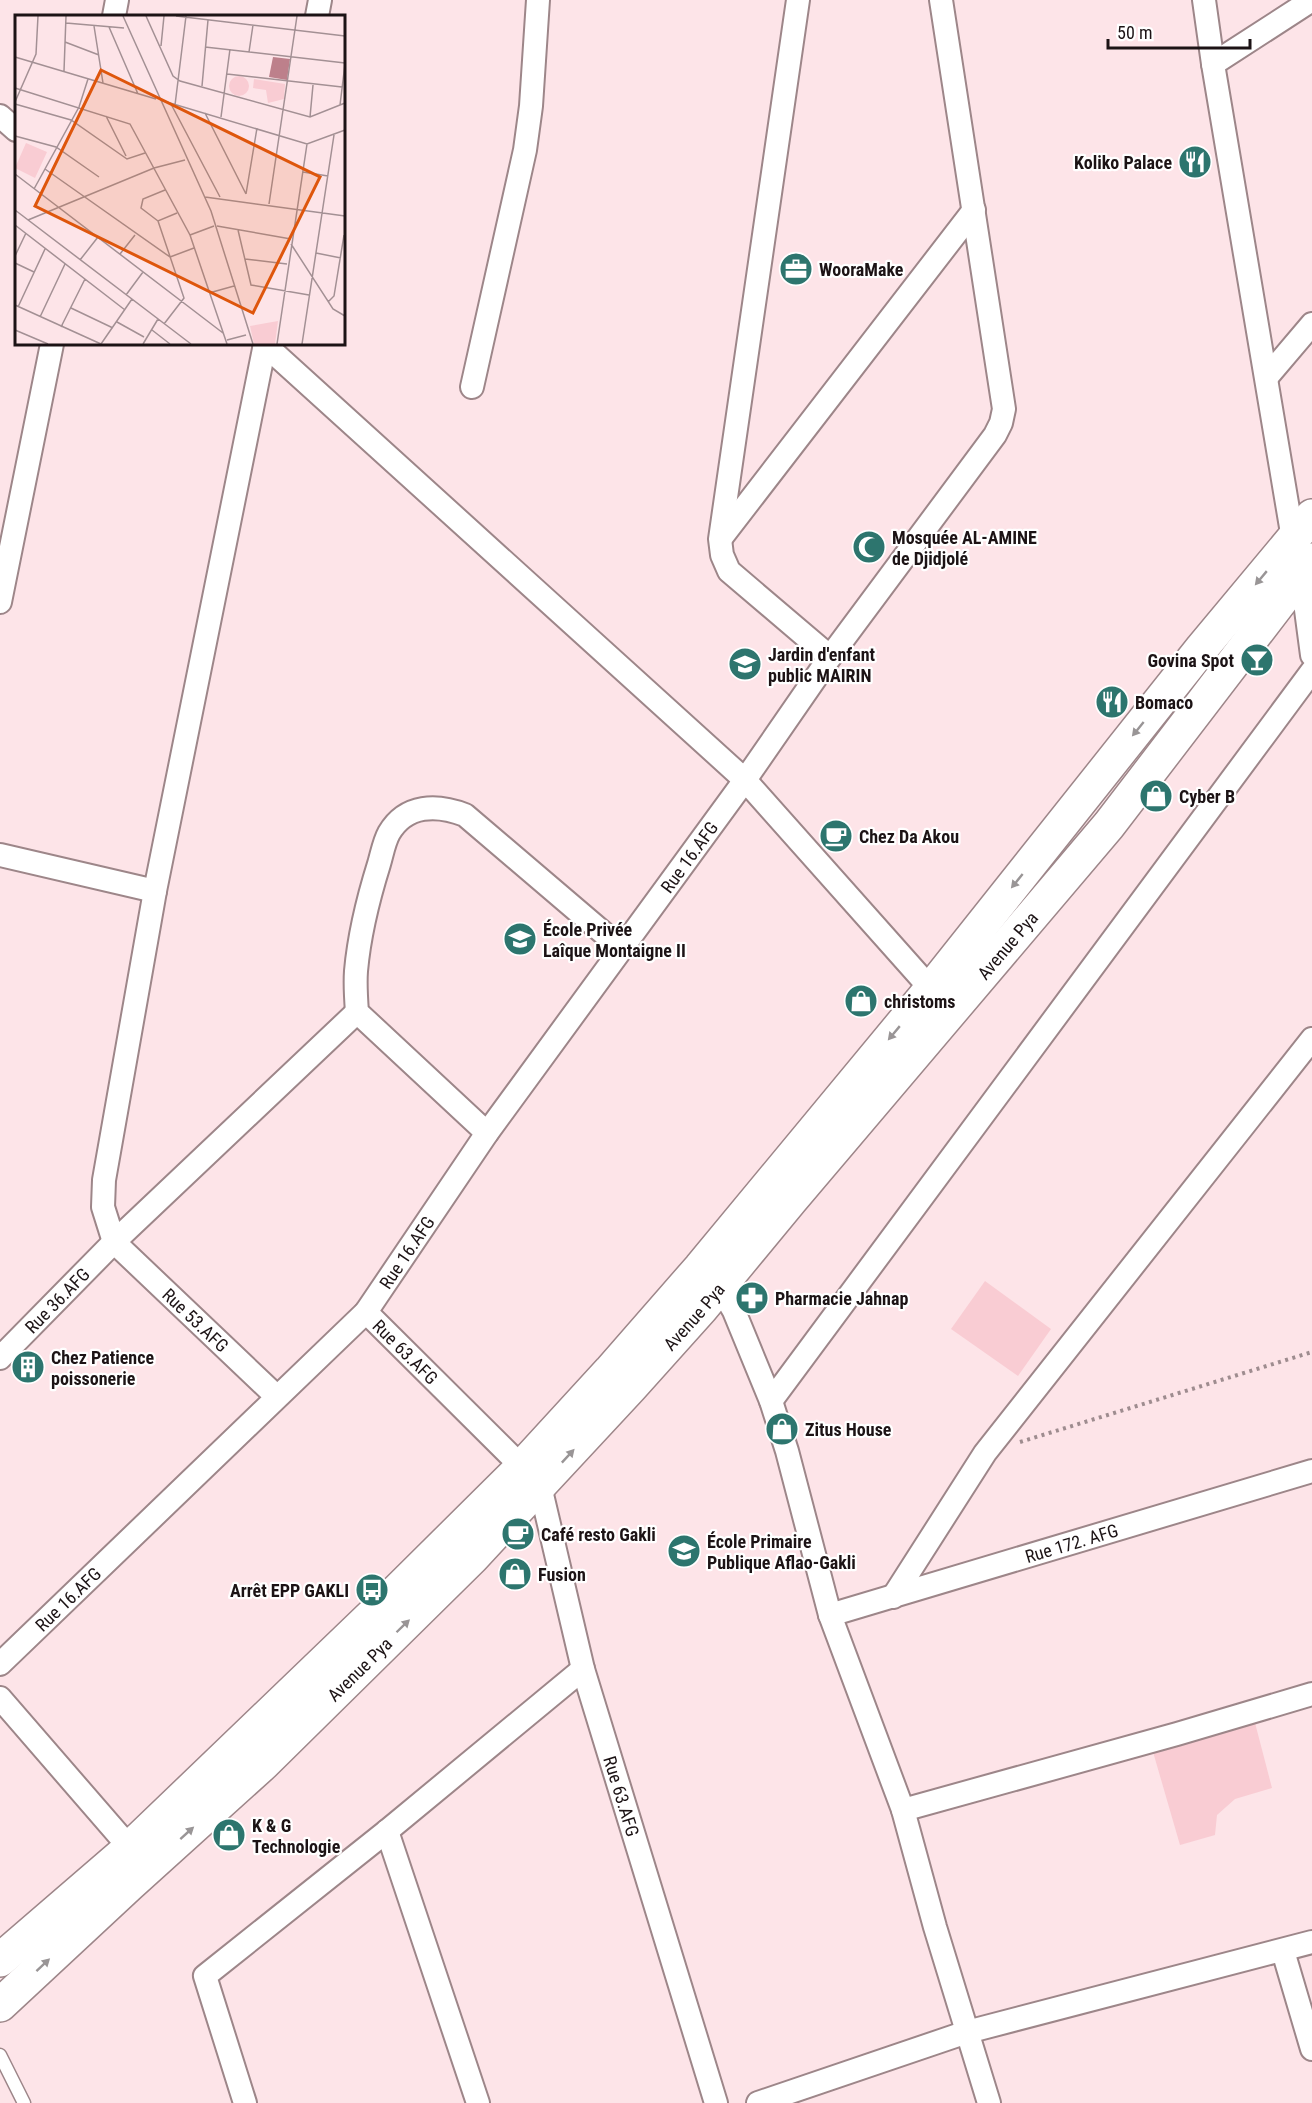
<svg xmlns="http://www.w3.org/2000/svg" width="1312" height="2103" viewBox="0 0 1312 2103" font-family="'Roboto Condensed',sans-serif">
	<style>
		.green { fill: #f9ccd3 }
		.lines { fill: none; stroke-linecap: round; stroke-linejoin: round }
		.service-casing { stroke: #9d8689; stroke-width: 15 }
		.minor-casing { stroke: #9d8689; stroke-width: 26 }
		.secondary-casing { stroke: #9d8689; stroke-width: 36 }
		.path { stroke: #9e8c8f; stroke-width: 4; stroke-dasharray: 3 4.5; stroke-linecap: butt }
		.service { stroke: #fff; stroke-width: 12 }
		.minor { stroke: #fff; stroke-width: 22 }
		.secondary { stroke: #fff; stroke-width: 33 }
		.oneway { fill: #999596 }
		.labels { text-anchor: middle; dominant-baseline: central; stroke-width: 4.5; stroke-linejoin: round; paint-order: stroke }
		.poi-label { font-size: 18px; font-weight: bold; fill: #1c1315; stroke: #fff; text-anchor: start }
		.street-label { font-size: 18px; fill: #1c1315; stroke: #fff }
		.inset-road { fill: none; stroke: #a39094; stroke-width: 1.5 }
		.view { fill: #de560c; fill-opacity: 0.15; stroke: #de560c; stroke-width: 3 }
		.inset-edge { fill: none; stroke: #1c1315; stroke-width: 3 }
	</style>
	<rect width="100%" height="100%" fill="#fde4e8"/>
	<!-- green -->
	<g class="green">
		<polygon points="985,1281 1051,1329 1018,1376 951,1329"/>
		<polygon points="1254,1719 1272,1788 1235,1799 1217,1815 1215,1835 1180,1845 1151,1745"/>
	</g>
	<g class="lines">
		<!-- service casing -->
		<g class="service-casing">
			<polyline id="service" points="0,2055 24,2103"/>
		</g>
		<!-- minor casing -->
		<g class="minor-casing">
			<g id="minor">
				<polyline points="798,0 720,539 722,555 729,571 830,657"/>
				<polyline points="1204,0 1213,64 1293,539"/>
				<polyline points="114,16 117,0"/>
				<polyline points="317,16 320,0"/>
				<polyline points="1213,64 1312,0"/>
				<polyline points="0,116 16,130"/>
				<polyline points="264,344 745,780 931,989"/>
				<path id="s1" d="M265,344L155,891L104,1180L103,1207L114,1242L276,1396"/>
				<polyline points="1267,377 1312,324"/>
				<polyline points="472,387 525,150 531,106 538,0"/>
				<polyline points="721,538 974,210"/>
				<polyline points="1301,572 1312,655"/>
				<polyline points="0,602 52,344"/>
				<polyline points="0,855 155,891"/>
				<path d="M487,1133L357,1012C356,999 355,985 356,971C359,937 369,896 379,864C382,854 384,842 389,833C406,804 437,804 465,815L621,948"/>
				<polyline points="720,1287 734,1311 771,1401 787,1451 830,1615 903,1810 935,1927 989,2103"/>
				<path id="s2" d="M366,1312L522,1467"/>
				<path id="s3" d="M0,1358L114,1242L357,1012"/>
				<polyline points="771,1401 1312,671"/>
				<path id="s4" d="M540,1486L583,1669L716,2103"/>
				<polyline points="893,1597 985,1453 1312,1039"/>
				<path id="s5" d="M830,1615L1312,1471"/>
				<path id="s6" d="M0,1664L366,1312L487,1133L745,780L830,657L995,435L1001,423L1004,409L941,0"/>
				<polyline points="0,1698 130,1848"/>
				<polyline points="903,1810 1177,1734 1312,1694"/>
				<polyline points="387,1831 478,2103"/>
				<polyline points="1283,1951 1312,2049"/>
				<polyline points="245,2103 205,1976 387,1831 583,1669"/>
				<polyline points="758,2103 967,2032 1312,1942"/>
			</g>
		</g>
		<!-- secondary casing -->
		<g class="secondary-casing">
			<g id="secondary">
				<polyline points="0,1960 130,1848 384,1604 522,1467 610,1371 700,1268 931,989 1202,648 1312,516"/>
				<path id="s7" d="M0,2005L129,1885L263,1764L472,1558L631,1387L701,1309L791,1200L1109,825L1312,560"/>
			</g>
		</g>
		<!-- path -->
		<polyline class="path" points="1020,1442 1312,1352"/>
		<!-- service -->
		<use href="#service" class="service"/>
		<!-- minor -->
		<use href="#minor" class="minor"/>
		<!-- secondary -->
		<use href="#secondary" class="secondary"/>
	</g>
	<!-- one-way arrows -->
	<defs><path id="oneway-solid" d="M-6-.8H1V-3.2L6.5 0L1 3.2V.8H-6Z" transform="scale(1.5)"/></defs>
	<g class="oneway">
		<use href="#oneway-solid" transform="translate(1261 578) rotate(130)"/>
		<use href="#oneway-solid" transform="translate(1138 729) rotate(129)"/>
		<use href="#oneway-solid" transform="translate(1017 881) rotate(129)"/>
		<use href="#oneway-solid" transform="translate(894 1033) rotate(130)"/>
		<use href="#oneway-solid" transform="translate(568 1456) rotate(-47)"/>
		<use href="#oneway-solid" transform="translate(403 1626) rotate(-44)"/>
		<use href="#oneway-solid" transform="translate(187 1833) rotate(-42)"/>
		<use href="#oneway-solid" transform="translate(43 1965) rotate(-43)"/>
	</g>
	<!-- icons -->
	<defs>
		<g id="restaurant-disc" transform="scale(1.725)"><circle r="9.5" fill="#2d756e" stroke="#fff"/><path d="M-5-6h1v4h1v-4h1v4h1v-4h1v5L-1.5 .5V6h-2V.5L-5-1ZM5-6V6H3V1.5H1.5Q1.5-4 5-6Z" fill="#fff"/></g>
		<g id="office-disc" transform="scale(1.725)"><circle r="9.5" fill="#2d756e" stroke="#fff"/><path d="M-6-3h4V-5.5h4V-3h4V5H-6ZM-1-4.5V-3h2v-1.5ZM-6 0V1H6V0Z" fill="#fff"/></g>
		<g id="mosque-disc" transform="scale(1.725)"><circle r="9.5" fill="#2d756e" stroke="#fff"/><path d="M3.5-4.9A6 6 0 1 0 3.5 4.9A5 5 0 1 1 3.5-4.9Z" fill="#fff"/></g>
		<g id="bar-disc" transform="scale(1.725)"><circle r="9.5" fill="#2d756e" stroke="#fff"/><path d="M-6-5H6L.8 .8V4.5H3.5V6h-7V4.5H-.8V.8Z" fill="#fff"/></g>
		<g id="school-disc" transform="scale(1.725)"><circle r="9.5" fill="#2d756e" stroke="#fff"/><path d="M0-5L7-2L0 1L-7-2ZM-4 1L0 2.5L4 1V4Q0 6-4 4Z" fill="#fff"/></g>
		<g id="shop-disc" transform="scale(1.725)"><circle r="9.5" fill="#2d756e" stroke="#fff"/><path d="M-5-2.5h2.3a2.7 3.5 0 0 1 5.4 0H5L5.5 6h-11ZM-1.5-2.5h3a1.5 2.3 0 0 0-3 0Z" fill="#fff"/></g>
		<g id="cafe-disc" transform="scale(1.725)"><circle r="9.5" fill="#2d756e" stroke="#fff"/><path d="M-5.5-4.5H6V0H3Q3 3.5 0 3.5H-2.5Q-5.5 3.5-5.5 0ZM3-3.2v2h1.7v-2ZM-6 4.5H4V6H-6Z" fill="#fff"/></g>
		<g id="pharmacy-disc" transform="scale(1.725)"><circle r="9.5" fill="#2d756e" stroke="#fff"/><path d="M-2-6h4v4h4v4h-4v4h-4v-4h-4v-4h4Z" fill="#fff"/></g>
		<g id="building-disc" transform="scale(1.725)"><circle r="9.5" fill="#2d756e" stroke="#fff"/><path d="M-4-6H4V6H1V3H-1V6H-4ZM-2.5-4.3h1.7v1.8h-1.7ZM.8-4.3h1.7v1.8H.8ZM-2.5-1h1.7V.8h-1.7ZM.8-1h1.7V.8H.8Z" fill="#fff"/></g>
		<g id="bus-disc" transform="scale(1.725)"><circle r="9.5" fill="#2d756e" stroke="#fff"/><path d="M-5-6H5V4H4V6H2V4H-2V6H-4V4H-5ZM-3.5-4V0h7V-4ZM-3.5 1.2v1.5H-2V1.2ZM2 1.2v1.5H3.5V1.2Z" fill="#fff"/></g>
	</defs>
	<g fill-rule="evenodd">
		<use href="#restaurant-disc" x="1195" y="162"/>
		<use href="#office-disc" x="796" y="269"/>
		<use href="#mosque-disc" x="869" y="547"/>
		<use href="#bar-disc" x="1257" y="660"/>
		<use href="#school-disc" x="745" y="664"/>
		<use href="#restaurant-disc" x="1112" y="702"/>
		<use href="#shop-disc" x="1156" y="796"/>
		<use href="#cafe-disc" x="836" y="836"/>
		<use href="#school-disc" x="520" y="939"/>
		<use href="#shop-disc" x="861" y="1001"/>
		<use href="#pharmacy-disc" x="752" y="1298"/>
		<use href="#building-disc" x="28" y="1367"/>
		<use href="#shop-disc" x="782" y="1429"/>
		<use href="#cafe-disc" x="518" y="1534"/>
		<use href="#school-disc" x="684" y="1551"/>
		<use href="#shop-disc" x="515" y="1574"/>
		<use href="#bus-disc" x="372" y="1590"/>
		<use href="#shop-disc" x="229" y="1835"/>
	</g>
	<g class="labels">
		<!-- poi labels -->
		<g class="poi-label">
			<text x="1172" y="162" text-anchor="end">Koliko Palace</text>
			<text x="819" y="269">WooraMake</text>
			<text x="892" y="537">Mosquée AL-AMINE<tspan x="892" dy="21">de Djidjolé</tspan></text>
			<text x="768" y="654">Jardin d'enfant<tspan x="768" dy="21">public MAIRIN</tspan></text>
			<text x="1234" y="660" text-anchor="end">Govina Spot</text>
			<text x="1135" y="702">Bomaco</text>
			<text x="1179" y="796">Cyber B</text>
			<text x="859" y="836">Chez Da Akou</text>
			<text x="543" y="929">École Privée<tspan x="543" dy="21">Laîque Montaigne II</tspan></text>
			<text x="884" y="1001">christoms</text>
			<text x="775" y="1298">Pharmacie Jahnap</text>
			<text x="51" y="1357">Chez Patience<tspan x="51" dy="21">poissonerie</tspan></text>
			<text x="805" y="1429">Zitus House</text>
			<text x="541" y="1534">Café resto Gakli</text>
			<text x="707" y="1541">École Primaire<tspan x="707" dy="21">Publique Aflao-Gakli</tspan></text>
			<text x="538" y="1574">Fusion</text>
			<text x="349" y="1590" text-anchor="end">Arrêt EPP GAKLI</text>
			<text x="252" y="1825">K &amp; G<tspan x="252" dy="21">Technologie</tspan></text>
		</g>
		<!-- street labels -->
		<g class="street-label">
			<text stroke="none"><textPath href="#s6" startOffset="1066">Rue 16.AFG</textPath></text>
			<text stroke="none"><textPath href="#s7" startOffset="1464">Avenue Pya</textPath></text>
			<text stroke="none"><textPath href="#s6" startOffset="580">Rue 16.AFG</textPath></text>
			<text stroke="none"><textPath href="#s3" startOffset="81">Rue 36.AFG</textPath></text>
			<text stroke="none"><textPath href="#s7" startOffset="978">Avenue Pya</textPath></text>
			<text stroke="none"><textPath href="#s1" startOffset="1028">Rue 53.AFG</textPath></text>
			<text stroke="none"><textPath href="#s2" startOffset="56">Rue 63.AFG</textPath></text>
			<text stroke="none"><textPath href="#s5" startOffset="252">Rue 172. AFG</textPath></text>
			<text stroke="none"><textPath href="#s6" startOffset="94">Rue 16.AFG</textPath></text>
			<text stroke="none"><textPath href="#s7" startOffset="492">Avenue Pya</textPath></text>
			<text stroke="none"><textPath href="#s4" startOffset="321">Rue 63.AFG</textPath></text>
		</g>
	</g>
	<!-- overview -->
	<g transform="translate(15 15)">
		<rect width="330" height="330" fill="#fde4e8"/>
		<path d="M214 71a10 10 0 1 1 20 0a10 10 0 1 1-20 0ZM239,64L270,69L269,84L253,88L251,75L238,73ZM11,128L32,137L20,163L0,153ZM263,306L260,329H239L235,311Z" fill="#f9ccd3"/>
		<path d="M258,42L275,44L272,65L254,62Z" fill="#bd808b"/>
		<path class="inset-road" d="M108,1L196,196L238,329M131,1L158,61L165,66L295,102L330,88M161,1L330,21M51,8L109,13M79,11L88,68M94,12L123,79M50,27L84,40M146,31L149,1M190,32L330,48M234,37L238,10M0,42L141,84M49,56L51,1M212,59L327,72M187,71L193,5M0,73L115,109L175,220L212,329M145,85L292,129L330,115M0,87L21,39L23,1M0,89L56,105L112,144L130,138M156,89L205,182M160,90L171,1M325,90L330,49M190,98L231,179M91,101L111,141M206,102L215,34M295,102L298,70M0,121L41,132L84,162M30,154L155,242M288,157L313,161M0,159L208,318M19,174L64,92L73,64M150,175L128,184L126,193L143,206L162,198M231,179L242,113M190,182L330,201M254,189L282,1M0,195L176,329M13,205L139,153L170,145M143,206L169,283L149,309M0,210L110,295M202,211L276,224M223,215L236,270L294,280M175,220L199,211M276,229L318,294L330,301M301,238L326,243M105,239L120,220M0,241L11,218M155,242L179,233M230,244L272,249M65,245L83,222M0,248L19,257M194,278L219,271M111,280L128,257M313,287L319,281L329,220M0,290L86,329M3,292L30,234M56,293L98,313M25,302L50,249M102,307L129,322M46,312L70,264M0,315L33,329M137,315L155,329M212,325L231,320M86,329L117,284M128,329L143,304M262,329L292,129M287,329L319,120"/>
		<path class="view" d="M86,55L305,162L238,298L20,191Z"/>
		<rect width="330" height="330" class="inset-edge"/>
	</g>
	<!-- scale -->
	<path d="M1108 39v9h142v-9" fill="none" stroke="#1c1315" stroke-width="3"/>
	<text x="1117" y="39" font-size="18" fill="#1c1315" stroke="#ffffff" stroke-width="4.5" paint-order="stroke">50 m</text>
</svg>
